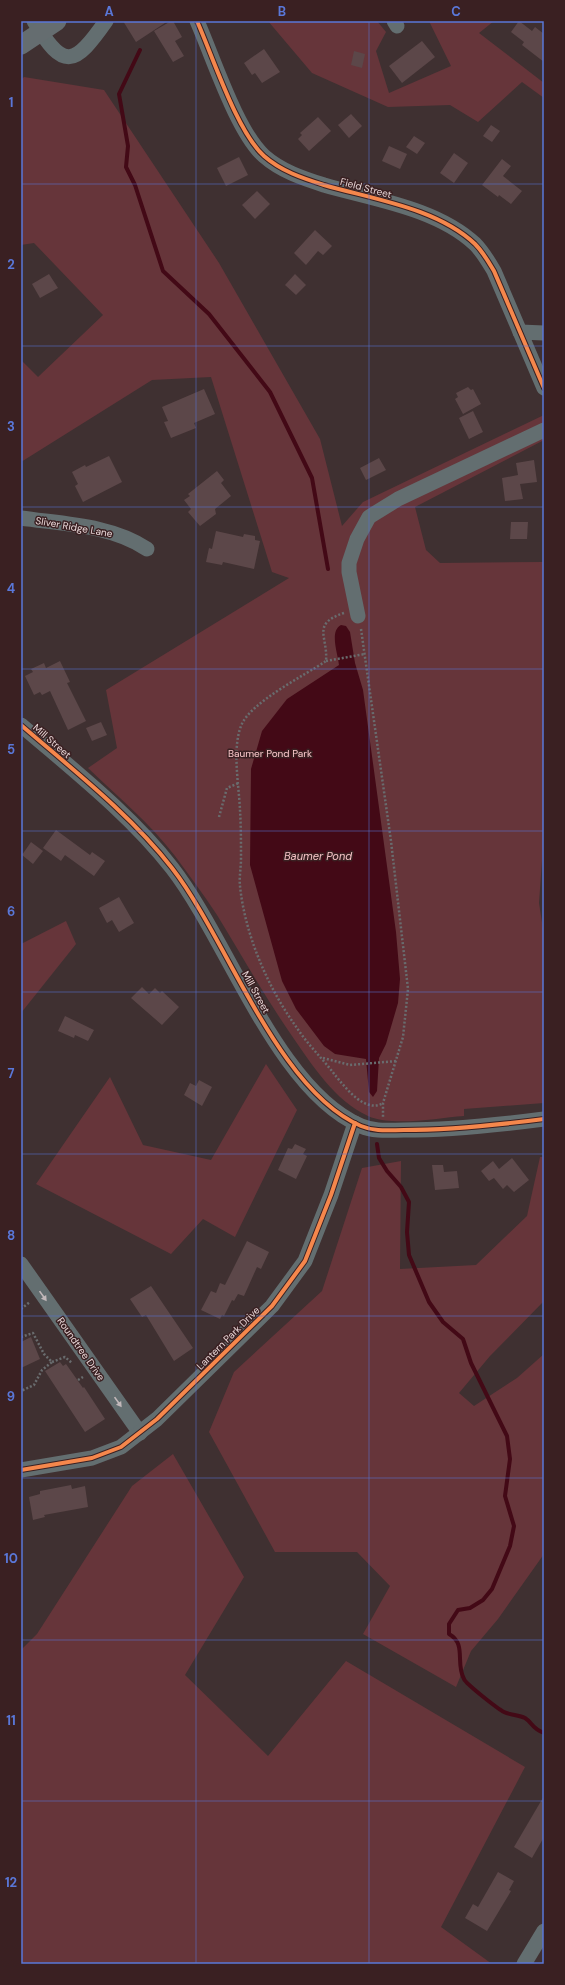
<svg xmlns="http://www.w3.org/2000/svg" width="565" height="1985" viewBox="0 0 565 1985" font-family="'DM Sans',sans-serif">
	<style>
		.green { fill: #66353a }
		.water { fill: #430916 }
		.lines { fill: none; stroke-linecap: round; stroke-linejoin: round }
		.stream { stroke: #430916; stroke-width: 4 }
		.building { fill: #5c4749 }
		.path { stroke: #696c6e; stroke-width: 2.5; stroke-dasharray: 2 2; stroke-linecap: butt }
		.minor { stroke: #636e70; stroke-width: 15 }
		.major { stroke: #656d70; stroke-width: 19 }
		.cycleway-casing { stroke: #3a2022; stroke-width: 6 }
		.cycleway { stroke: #f5874c; stroke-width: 4 }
		.oneway { fill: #c2b8ba }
		.grid { fill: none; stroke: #5a77d8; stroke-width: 1; stroke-opacity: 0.55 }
		.labels { text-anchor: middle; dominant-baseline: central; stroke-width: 3; stroke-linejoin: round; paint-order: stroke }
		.street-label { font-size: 10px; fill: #ead8d9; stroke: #3a2022 }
		.park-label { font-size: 10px; fill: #fcc9cc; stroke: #3a2022 }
		.water-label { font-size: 11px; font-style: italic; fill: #f5c3c6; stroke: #3a2022 }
		.neatline { fill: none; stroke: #5a77d8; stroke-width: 1.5 }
		.grid-label { font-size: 13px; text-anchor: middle; font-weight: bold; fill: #5a77d8 }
	</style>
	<rect width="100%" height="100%" fill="#3f3031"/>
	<!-- green -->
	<g class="green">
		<polygon points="268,21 377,21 386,32 376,51 389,93 451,66 429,21 494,21 479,33 544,83 544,98 522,82 478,122 450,105 388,107 312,73"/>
		<path d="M24,77L104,90L219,263L320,439L342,526L363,502L544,415V440L415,507L426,550L440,563L544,562V833L539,903L544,935V1103L464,1109V1116C437,1118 393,1127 368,1116C334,1100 313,1066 292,1036C265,997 242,956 217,915C204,895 189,875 175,856C150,823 117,796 88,768L117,748L106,690L289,578L272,572L211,377L152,380L21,462V360L38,377L103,315L34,243L21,245V80Z"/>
		<polygon points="66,921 76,944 21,1013 21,944"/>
		<polygon points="266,1064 297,1110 235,1237 203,1219 171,1254 36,1184 110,1077 143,1145 211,1160"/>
		<polygon points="540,1157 544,1157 544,1301 490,1356 459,1393 474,1406 517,1378 544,1354 544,1554 498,1619 471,1651 456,1687 363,1634 390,1586 357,1552 275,1552 209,1432 234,1372 322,1291 362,1168 401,1161 400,1269 476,1265 527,1216"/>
		<polygon points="173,1454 244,1577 185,1675 268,1756 346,1661 525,1767 441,1927 492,1964 21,1964 21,1650 37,1634 132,1486"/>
	</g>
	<!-- water -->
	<path class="water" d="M341,625L346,626L350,632L355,663L363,690L396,932L400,979L398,1003L386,1044L379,1058L377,1091L373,1097L369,1092L366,1059L335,1054L324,1046L296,1009L282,981L250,865L251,769L262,731L287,699L339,665C338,654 329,631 341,625Z"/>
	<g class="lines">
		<!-- stream -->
		<g class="stream">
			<polyline points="140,50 119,94 128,146 126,167 135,185 163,271 209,314 270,392 312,478 328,569"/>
			<path d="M377,1144L379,1158L387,1171L401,1187L409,1202L407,1232L409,1255L429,1302L443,1322L463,1339L471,1363L507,1436L510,1459L505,1496L514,1526L510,1546L492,1589L483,1600L470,1608L458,1610L449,1624V1634C467,1644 455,1663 464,1679C466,1684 498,1709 504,1712C510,1715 519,1715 525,1718C533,1723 531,1728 544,1733"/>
		</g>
	</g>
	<!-- building -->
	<g class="building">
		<polygon points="123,21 168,21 136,42"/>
		<polygon points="171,21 173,21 182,37 175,41 184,56 173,62 154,31"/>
		<polygon points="519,21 532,31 535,27 544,34 544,62 522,45 524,42 511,32"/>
		<polygon points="422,41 435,57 402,83 389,66"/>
		<polygon points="264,49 280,72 262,83 255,73 252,75 244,63"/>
		<polygon points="354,51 365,54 362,68 351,65"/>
		<polygon points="351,114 362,126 349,138 338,125"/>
		<polygon points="318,117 331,131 309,151 298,139 302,135 300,133"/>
		<polygon points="491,125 500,131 492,142 483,136"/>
		<polygon points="414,136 425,143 417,154 406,147"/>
		<polygon points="389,146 407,154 400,169 382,161"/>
		<polygon points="454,153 468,163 454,183 440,173"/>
		<polygon points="239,157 248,175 226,186 217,168"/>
		<polygon points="502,159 511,166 503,176 522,191 511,204 499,195 498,197 482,185"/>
		<polygon points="257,191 270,204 255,219 242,205"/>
		<polygon points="315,230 332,246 323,255 318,251 306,265 294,253"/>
		<polygon points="49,274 58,288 40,298 32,284"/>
		<polygon points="295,274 306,285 296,295 285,285"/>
		<polygon points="468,387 471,390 473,389 481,404 463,414 455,399 458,397 456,393"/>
		<polygon points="204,389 215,414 194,423 196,428 171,438 164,422 168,421 162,407"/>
		<polygon points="473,411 483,432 469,439 459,418"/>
		<polygon points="109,456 122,482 83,502 75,486 78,484 72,472 85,465 86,467"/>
		<polygon points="379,458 386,470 366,480 360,468"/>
		<polygon points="534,460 537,482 520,484 523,499 505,501 502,478 518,475 516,463"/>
		<polygon points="217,471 224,480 221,483 231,496 215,509 216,514 200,526 188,512 191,509 184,500 190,496 188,494"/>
		<polygon points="511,522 528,522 527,539 510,539"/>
		<polygon points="216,531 243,537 244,534 255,536 255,540 260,541 254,569 223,562 222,565 206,562 209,548 212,549"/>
		<polygon points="60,661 70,682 67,683 86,721 68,730 50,691 42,695 40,692 34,695 25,676 33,672 31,669 44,663 46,668"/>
		<polygon points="101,722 107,735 92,741 86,728"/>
		<polygon points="56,830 90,855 92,852 105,861 94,876 65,855 61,861 43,848"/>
		<polygon points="31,842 43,851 33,864 22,855"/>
		<polygon points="119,897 134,923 119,932 112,920 107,923 99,908"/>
		<polygon points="142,987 149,994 155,988 160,993 162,991 179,1007 162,1025 131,998"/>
		<polygon points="65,1016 94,1030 88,1041 75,1035 74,1038 58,1031"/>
		<polygon points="199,1080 212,1087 202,1106 184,1095 190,1083 196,1086"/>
		<polygon points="295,1144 306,1149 303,1154 307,1156 296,1179 278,1170 288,1148 292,1149"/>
		<polygon points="512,1158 529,1180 514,1192 507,1185 503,1189 494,1178 489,1181 481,1171 493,1161 499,1169"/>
		<polygon points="432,1165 443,1165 444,1172 457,1171 459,1188 435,1190"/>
		<polygon points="247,1241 269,1252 261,1269 257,1267 244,1296 238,1294 234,1301 232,1300 224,1316 222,1315 220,1319 201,1310 211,1291 216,1293 220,1283 225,1285"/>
		<polygon points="151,1286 193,1348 174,1361 146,1315 142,1317 130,1299"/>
		<polygon points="31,1337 40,1359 21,1368 21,1342"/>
		<polygon points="60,1362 63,1366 66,1364 83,1388 84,1387 105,1419 85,1432 45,1371"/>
		<polygon points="71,1485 72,1489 85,1486 88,1507 44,1515 45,1517 33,1520 29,1497 40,1494 40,1491"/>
		<polygon points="544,1796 544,1837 532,1858 514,1847"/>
		<polygon points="498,1872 514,1881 509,1890 511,1891 487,1931 465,1918 473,1904 478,1907"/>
	</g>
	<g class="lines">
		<!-- path -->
		<g class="path">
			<path d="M344,613C311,624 328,636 326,661C304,676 250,702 241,726C232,749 239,786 240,810C241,826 241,843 241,859C241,868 239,877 240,886C245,935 268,988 297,1028C308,1045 323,1059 335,1075C345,1087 365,1114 383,1103"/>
			<polyline points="361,629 391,841 408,989 403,1037 383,1103 383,1117"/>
			<polyline points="326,661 365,654"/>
			<polyline points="219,817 227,788 239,783"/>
			<polyline points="323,1058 350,1065 397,1061"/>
			<polyline points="21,1309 30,1302"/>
			<polyline points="21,1337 33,1333 44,1354 52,1362 42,1370 34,1385 21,1391"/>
			<polyline points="52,1362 65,1357 72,1363"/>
			<polyline points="78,1380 83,1377"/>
		</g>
		<!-- minor -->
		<g class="minor">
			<path d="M34,21C64,72 75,65 106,21"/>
			<path d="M197,21C213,57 237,132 264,156C281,171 302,178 324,185C372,199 437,208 475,244C483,252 488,261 494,271L544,388"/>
			<polyline points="394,21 397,26"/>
			<polyline points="520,332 544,333"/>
			<path d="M21,518C63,524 111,525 147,549"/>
			<polyline points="358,616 349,572 349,563 357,539 369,517 398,499 544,430"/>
			<path d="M21,725C72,769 131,815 172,868C228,940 277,1090 361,1126C375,1132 390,1130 404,1130C451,1130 498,1125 544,1119"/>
			<polyline points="21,1264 140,1433"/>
			<polyline points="21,1470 92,1458 121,1447 157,1419 272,1306 305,1261 331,1195 355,1123"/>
			<polyline points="524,1964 544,1931"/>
		</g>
		<!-- major -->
		<polyline class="major" points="21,45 57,21"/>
		<!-- cycleway casing -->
		<g class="cycleway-casing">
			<g id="cycleway">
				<path d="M197,21C213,57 237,132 264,156C281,171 302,178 324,185C372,199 437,208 475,244C483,252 488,261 494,271L544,388"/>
				<path d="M21,725C72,769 131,815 172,868C228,940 277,1090 361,1126C375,1132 390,1130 404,1130C451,1130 498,1125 544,1119"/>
				<polyline points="21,1470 92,1458 121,1447 157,1419 272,1306 305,1261 331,1195 355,1123"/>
			</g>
		</g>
		<!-- cycleway -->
		<use href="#cycleway" class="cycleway"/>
	</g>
	<!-- one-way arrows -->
	<defs><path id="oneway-solid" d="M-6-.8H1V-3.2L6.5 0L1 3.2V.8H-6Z"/></defs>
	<g class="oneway">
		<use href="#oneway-solid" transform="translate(43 1296) rotate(55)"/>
		<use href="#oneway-solid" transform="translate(118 1402) rotate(55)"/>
	</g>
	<!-- grid -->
	<path class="grid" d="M196,21V1964M369,21V1964M21,184H544M21,346H544M21,507H544M21,669H544M21,831H544M21,992H544M21,1154H544M21,1316H544M21,1478H544M21,1640H544M21,1801H544"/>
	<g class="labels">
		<!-- street labels -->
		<g class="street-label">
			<text transform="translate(366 188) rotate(15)">Field Street</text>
			<text transform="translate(74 527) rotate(10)">Sliver Ridge Lane</text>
			<text transform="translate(52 741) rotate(41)">Mill Street</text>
			<text transform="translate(256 992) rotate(61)">Mill Street</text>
			<text transform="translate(228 1338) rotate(-45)">Lantern Park Drive</text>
			<text transform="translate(81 1349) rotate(55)">Roundtree Drive</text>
		</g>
		<!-- park labels -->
		<g class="park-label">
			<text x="270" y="753">Baumer Pond Park</text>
		</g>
		<!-- water labels -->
		<g class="water-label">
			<text x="318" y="856">Baumer Pond</text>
		</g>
	</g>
	<!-- border -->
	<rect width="565" height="1985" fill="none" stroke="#3a2022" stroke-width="44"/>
	<rect x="22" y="22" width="521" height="1941" class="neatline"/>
	<g class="grid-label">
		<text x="109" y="16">A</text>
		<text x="282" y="16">B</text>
		<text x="456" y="16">C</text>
		<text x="11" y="107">1</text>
		<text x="11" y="269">2</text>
		<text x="11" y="431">3</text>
		<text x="11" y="593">4</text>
		<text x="11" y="754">5</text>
		<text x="11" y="916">6</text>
		<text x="11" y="1078">7</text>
		<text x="11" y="1240">8</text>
		<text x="11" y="1401">9</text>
		<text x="11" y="1563">10</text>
		<text x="11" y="1725">11</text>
		<text x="11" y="1887">12</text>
	</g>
</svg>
